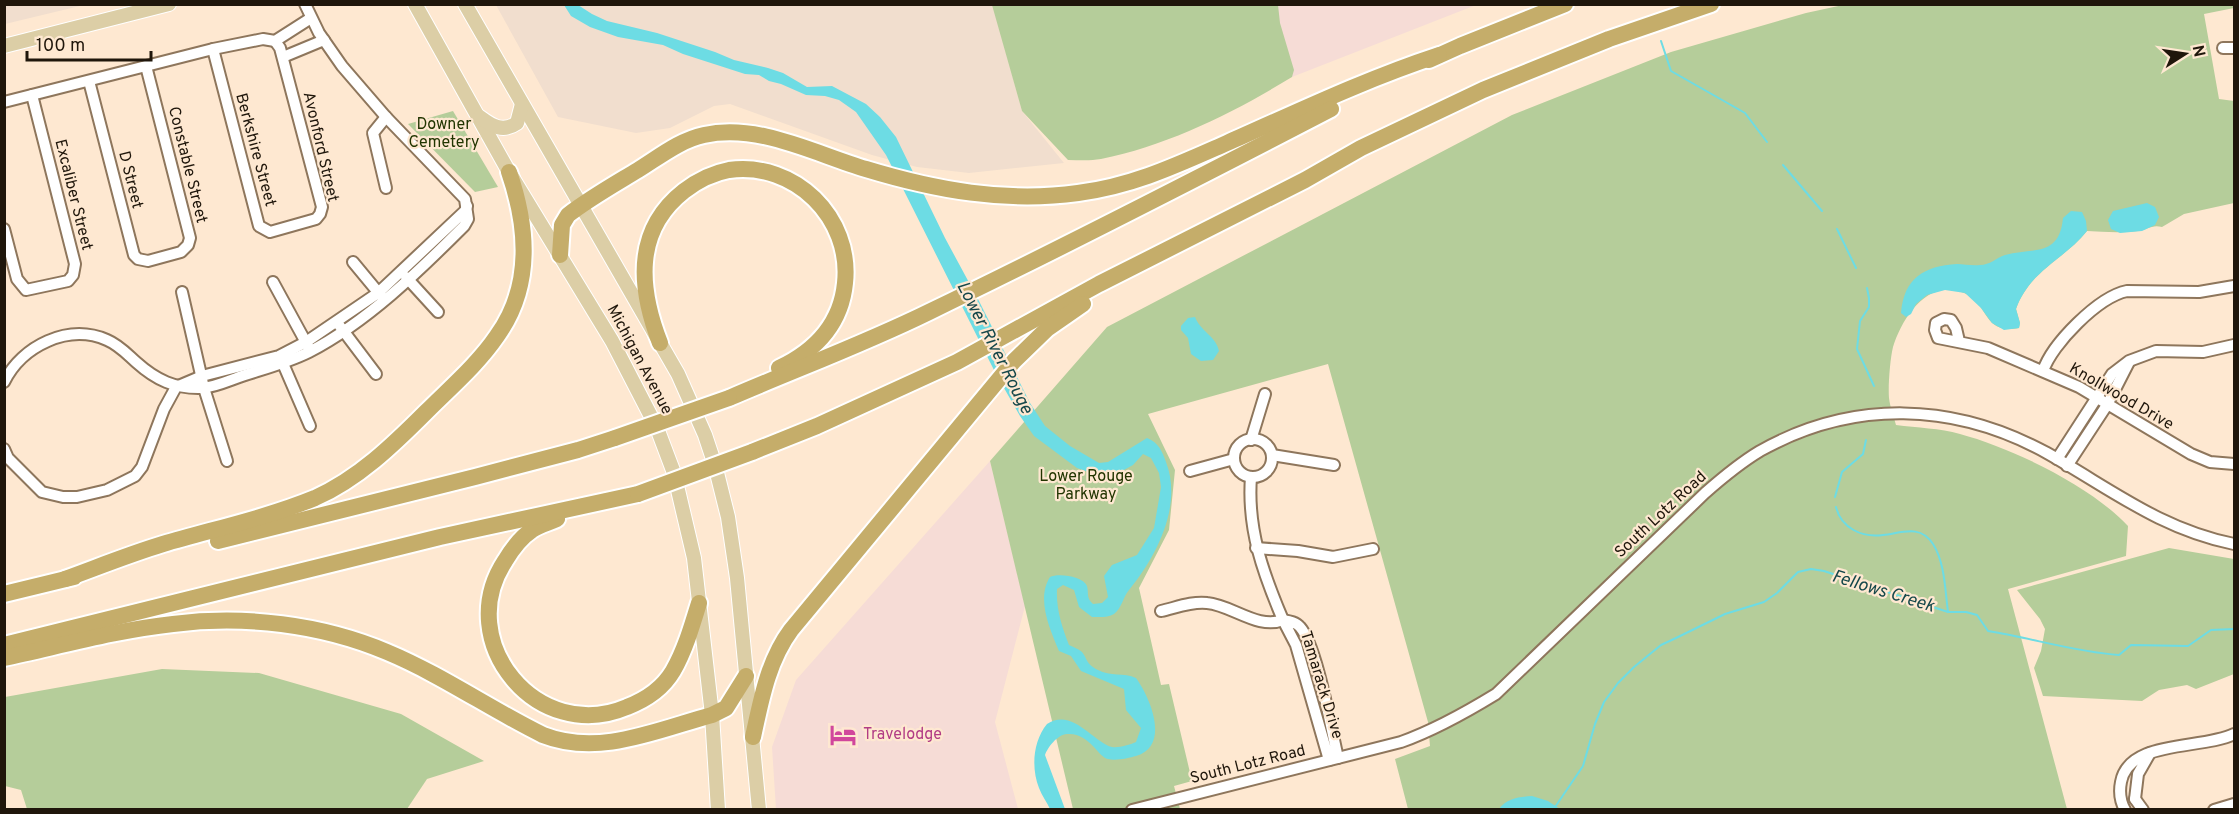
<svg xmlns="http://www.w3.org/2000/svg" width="2239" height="814" viewBox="0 0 2239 814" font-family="Overpass,sans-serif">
  <rect width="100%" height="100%" fill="#fee8d1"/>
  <g fill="#f6dcd6">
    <path d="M1274 4 1476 5 1292 77Z"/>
    <path d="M990 461 1025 606 995 722 1018 809H776L772 747 796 680Z"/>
  </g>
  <g fill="#f1dece">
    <path d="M5 4H84V5L5 24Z"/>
    <path d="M496 5H993L1022 111 1064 163 969 173 917 167 872 155 730 104 714 106 670 128 636 133 558 117Z"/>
  </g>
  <g fill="#b5cd9a">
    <path d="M992 5H1278L1280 23 1294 70 1292 77C1233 113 1169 145 1101 159 1090 161 1079 160 1068 160L1022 111Z"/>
    <path d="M1843 5H2234V8L2204 14 2219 99 2234 101V203L2184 214 2162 227C2152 224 2147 230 2138 231 2121 233 2104 232 2087 231 2064 260 2030 270 2016 309L2020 323 2019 328C1982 335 1990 304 1964 293 1928 277 1902 318 1893 347 1890 359 1888 387 1889 398 1890 407 1894 417 1896 425 1917 428 1940 428 1960 434 2012 448 2091 486 2128 526L2126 556 2008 589 2067 809H1408L1395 759 1430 746 1428 722 1328 364 1148 414 1175 470 1169 530 1139 588 1161 685 1169 684 1192 781 1174 786 1180 809H1073L990 461 1107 327 1512 115 1671 52 1806 13Z"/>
    <path d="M453 111 498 187 475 192 408 124Z"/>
    <path d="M2169 548 2234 559V674L2196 689 2187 685 2159 690 2142 701 2043 696 2034 668 2041 651 2045 629 2040 619 2017 590Z"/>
    <path d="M162 669 259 673 401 714 484 761 427 779 407 809H27L21 790 5 786V697Z"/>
  </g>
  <g fill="#6ddce4">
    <path d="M564 5H578L592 14 607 21 657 33 715 52 734 60 768 68 783 73 807 87 832 86 866 104 880 117 896 137 945 238 979 301 1030 403 1045 426 1070 446 1099 463 1108 462 1147 438C1159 443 1162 451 1166 462 1183 506 1156 557 1129 590 1123 597 1122 608 1114 614 1108 618 1099 617 1092 617L1079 607 1074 590 1063 585 1057 589C1056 609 1062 627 1069 645 1073 647 1079 649 1082 652 1088 660 1086 664 1098 670 1110 677 1124 672 1136 678 1150 697 1171 746 1136 756 1129 758 1116 761 1108 759 1098 757 1089 732 1067 734 1057 735 1048 747 1045 755L1065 809H1050C1047 802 1042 796 1039 788 1031 768 1033 741 1047 724 1072 707 1093 742 1112 747 1119 748 1129 745 1136 742L1141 728 1126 710 1124 689 1081 671 1071 656 1059 651C1050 629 1036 599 1050 577 1058 573 1083 576 1087 586 1089 594 1086 598 1093 604L1102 603 1108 597 1104 576 1112 565 1137 555 1154 528 1161 487 1159 473 1151 458 1143 454 1133 465 1111 477H1103L1077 468 1034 436 1020 416 996 374 886 155 856 112 839 100 825 96 806 95 781 84 769 81 759 75 745 74 683 54 663 45 618 37 590 27 571 16Z"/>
    <path d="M2147 203 2155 207 2159 217 2155 225 2142 231 2120 233 2111 229 2108 220 2113 211Z"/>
    <path d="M2071 211 2082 212 2086 221 2087 231C2064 260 2030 270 2016 309L2020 323 2019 328 2004 330 1992 323 1981 308 1965 293 1945 290 1927 295 1916 304 1911 314 1906 317 1901 313C1904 278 1924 266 1957 264 1964 264 1972 266 1980 265 1990 265 1996 258 2005 255 2033 247 2059 258 2063 218Z"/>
    <path d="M1195 317C1200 331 1216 336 1219 351L1213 360 1201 361 1191 354 1188 338 1181 330V326L1188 318Z"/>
    <path d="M1532 796 1548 801 1560 809H1499C1507 798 1519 797 1532 796Z"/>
  </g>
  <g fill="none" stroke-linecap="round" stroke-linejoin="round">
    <g stroke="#6ddce4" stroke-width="2">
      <path d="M1661 41 1671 71 1745 113 1767 142"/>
      <path d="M1783 165 1822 211"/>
      <path d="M1837 229 1856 268"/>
      <path d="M1867 288 1869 298V307L1860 321 1857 349 1874 386"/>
      <path d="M1835 497 1842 472 1863 454 1866 440"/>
      <path d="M1836 507C1841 528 1862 538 1883 535 1902 533 1920 524 1933 544 1945 563 1945 590 1948 612"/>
      <path d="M1553 810 1583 766 1595 724 1604 702 1618 683 1634 667 1661 645 1676 638 1725 614 1764 602 1777 593 1798 572 1811 569 1824 571 1948 612H1966L1977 615 1988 631C2032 638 2075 652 2119 655L2131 645 2188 646 2211 630 2234 629"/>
    </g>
    <g stroke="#8e765c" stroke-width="14">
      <g id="minor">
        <path d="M2223 48H2234"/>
        <path d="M213 49 259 226 270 232 316 219 320 214 322 207 280 48 275 41"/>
        <path d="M283 57 324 40"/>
        <path d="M89 81 134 255 138 259 148 261 181 252 188 245 190 238 146 66"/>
        <path d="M4 102 213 49 263 39 275 41 311 18"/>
        <path d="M386 188 373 133 386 117"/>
        <path d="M4 229 17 279 26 290 68 281 73 275 75 264 32 95"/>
        <path d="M353 262 382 297"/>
        <path d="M406 277 438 312"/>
        <path d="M273 282 309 348"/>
        <path d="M182 292 204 388 227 461"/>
        <path d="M339 325 376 374"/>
        <path d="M1959 341 1956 328 1951 320 1944 319 1936 323 1935 330 1938 338 1988 348 2079 387 2191 454 2210 462 2234 464"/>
        <path d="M281 359 310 426"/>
        <path d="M2043 371C2052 344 2098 297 2127 291L2199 292 2234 286"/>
        <path d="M4 382C22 346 68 323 107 340 119 345 127 354 136 362 156 380 175 389 202 388 216 387 232 379 245 375 267 368 289 362 309 352 367 322 419 271 464 226L468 219 465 199 386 117 342 66 319 33 305 4"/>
        <circle cx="1253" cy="458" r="19"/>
        <path d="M1251 440 1265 394"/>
        <path d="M4 449 8 458 42 492 63 497H77L107 490 135 476 142 467 164 409 176 387 202 376 279 356 306 342 378 293 465 211 467 206"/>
        <path d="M1272 455 1334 465"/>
        <path d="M2057 459 2112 374 2129 361 2156 351 2203 352 2234 345"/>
        <path d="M2067 466 2107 405 2129 362"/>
        <path d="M1190 471 1234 459"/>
        <path d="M1256 548 1298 551 1333 557 1373 549"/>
        <path d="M1161 611C1175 608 1192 601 1207 603 1232 605 1258 630 1283 620 1263 573 1247 529 1251 477"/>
        <path d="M1329 760 1296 645 1283 620C1289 621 1296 622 1300 627 1317 646 1331 729 1338 758"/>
        <path d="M2135 799 2138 774 2150 753"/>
        <path d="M2135 799 2143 810"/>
        <path d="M1132 810 1401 742C1435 730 1465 713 1496 694L1705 493C1722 478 1740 463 1760 451 1853 399 1954 402 2047 453 2111 489 2160 529 2234 544"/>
        <path d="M2125 810C2120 801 2119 792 2121 782 2129 739 2202 750 2234 734"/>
        <path d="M2214 810 2234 804"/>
      </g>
    </g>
    <g stroke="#fff" stroke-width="16">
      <g id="major">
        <path d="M415 4 509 172 612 341 657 428 674 473 694 558 712 715 718 810"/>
        <path d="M465 4 678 374 705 435 715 465 728 517 737 578 759 810"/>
        <path d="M4 46 169 4"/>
        <path d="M480 117C492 126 503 133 517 123L522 104"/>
      </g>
    </g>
    <g stroke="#fff" stroke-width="20">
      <g id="highway">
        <path d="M1429 60 1460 46 1565 4"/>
        <path d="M560 255 562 225 568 215C590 198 615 184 638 170 659 157 680 140 704 135 759 123 815 154 866 169 935 190 1006 203 1078 193 1133 186 1177 165 1227 143 1297 112 1366 79 1439 55"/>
        <path d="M660 343C639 289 633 231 684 191 697 181 713 173 729 170 795 161 852 218 845 283 841 324 815 351 779 368"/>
        <path d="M729 398C796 369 864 344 929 312 1064 247 1198 178 1331 109"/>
        <path d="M752 452 817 426 957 362 1099 284 1305 180 1361 148 1483 90 1609 39 1711 4"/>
        <path d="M557 519C548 523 539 525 532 530 520 538 512 549 505 561 452 642 538 745 627 707 645 700 663 688 673 671 685 650 692 626 699 603"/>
        <path d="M218 541 475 477 578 450 615 438"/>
        <path d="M65 579C98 567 130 554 163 544 214 529 266 518 315 498 358 479 393 445 426 412 450 388 478 364 497 336 533 286 528 227 509 172"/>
        <path d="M4 594 74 577"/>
        <path d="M4 645 440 537 638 494"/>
        <path d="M4 658C60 646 117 630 173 624 244 615 321 624 387 652 442 675 490 709 543 735 599 757 657 730 712 715L726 708 746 676"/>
        <path d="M753 737C761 700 768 661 791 630L1014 361 1047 329 1083 304"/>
      </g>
    </g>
    <use href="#minor" stroke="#fff" stroke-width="10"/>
    <use href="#major" stroke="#dccea6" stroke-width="14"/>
    <use href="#highway" stroke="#c5ad6a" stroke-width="16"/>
    <g stroke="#fff" stroke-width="20" stroke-linecap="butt">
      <g id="highway-bridge">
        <path d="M615 438 729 398"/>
        <path d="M638 494 752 452"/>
      </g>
    </g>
    <use href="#highway-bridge" stroke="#c5ad6a" stroke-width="16"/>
  </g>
  <defs>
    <g id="hotel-bare" transform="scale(2.07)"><path d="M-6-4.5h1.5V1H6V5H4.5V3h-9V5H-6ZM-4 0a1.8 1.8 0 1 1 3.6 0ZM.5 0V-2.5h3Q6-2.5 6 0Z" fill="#d1479c" stroke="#fee8d1" stroke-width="2.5" paint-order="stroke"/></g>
  </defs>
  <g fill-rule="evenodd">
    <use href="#hotel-bare" x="843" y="735"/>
  </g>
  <g text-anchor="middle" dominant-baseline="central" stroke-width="4.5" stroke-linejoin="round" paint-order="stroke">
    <g font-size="16" fill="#213500" stroke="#fee8d1">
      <text x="444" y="125">Downer<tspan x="444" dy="18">Cemetery</tspan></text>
      <text x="1086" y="477">Lower Rouge<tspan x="1086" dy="18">Parkway</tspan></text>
    </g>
    <g font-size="16" fill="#1f160b" stroke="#fee8d1">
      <text transform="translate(320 147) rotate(77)">Avonford Street</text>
      <text transform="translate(255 150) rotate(75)">Berkshire Street</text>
      <text transform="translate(187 165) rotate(76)">Constable Street</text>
      <text transform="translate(130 180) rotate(76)">D Street</text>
      <text transform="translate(73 195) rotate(76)">Excaliber Street</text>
      <text transform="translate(639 360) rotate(62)">Michigan Avenue</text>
      <text transform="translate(2121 397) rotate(30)">Knollwood Drive</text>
      <text transform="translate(1661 515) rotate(-43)">South Lotz Road</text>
      <text transform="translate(1321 685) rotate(73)">Tamarack Drive</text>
      <text transform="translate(1248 765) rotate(-14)">South Lotz Road</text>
    </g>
    <g font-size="16" fill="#b23c85" stroke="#fee8d1" text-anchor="start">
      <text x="863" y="735">Travelodge</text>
    </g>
    <g font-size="18" font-style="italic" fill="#15474a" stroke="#fee8d1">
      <text transform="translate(994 348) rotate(63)">Lower River Rouge</text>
      <text transform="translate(1883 592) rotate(17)">Fellows Creek</text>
    </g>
  </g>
  <rect width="2239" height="814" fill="none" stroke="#1f160b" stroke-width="12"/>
  <g transform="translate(2185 54) rotate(78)" stroke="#fee8d1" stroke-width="4.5" paint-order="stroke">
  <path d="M0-4.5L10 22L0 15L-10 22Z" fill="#1f160b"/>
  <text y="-9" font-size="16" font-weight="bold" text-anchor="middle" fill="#1f160b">N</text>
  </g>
  <path d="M27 51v9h124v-9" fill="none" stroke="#1f160b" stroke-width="3"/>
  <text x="36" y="51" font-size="18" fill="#1f160b" stroke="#fee8d1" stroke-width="4.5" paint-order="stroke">100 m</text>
</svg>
